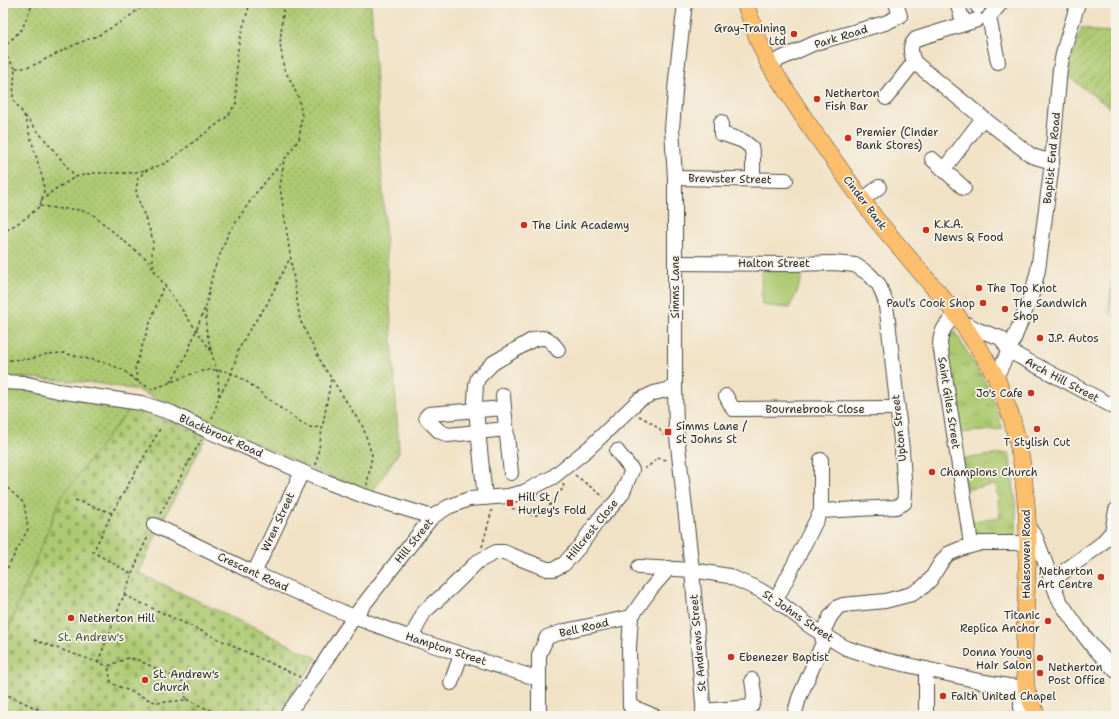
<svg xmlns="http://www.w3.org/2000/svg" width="1119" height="719" viewBox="0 0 1119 719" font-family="'Shantell Sans',sans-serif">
  <defs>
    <pattern id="grass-tufts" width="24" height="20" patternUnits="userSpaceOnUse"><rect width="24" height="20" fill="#adca72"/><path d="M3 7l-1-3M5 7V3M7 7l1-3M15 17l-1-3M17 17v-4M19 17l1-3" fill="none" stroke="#8da45e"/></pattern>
    <pattern id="cemetery-stones" width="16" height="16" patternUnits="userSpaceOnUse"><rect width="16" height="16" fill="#adca72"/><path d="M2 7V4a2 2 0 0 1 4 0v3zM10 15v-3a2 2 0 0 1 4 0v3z" fill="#8da45e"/></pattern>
    <pattern id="park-dots" width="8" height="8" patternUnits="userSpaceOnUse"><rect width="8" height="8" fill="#adca72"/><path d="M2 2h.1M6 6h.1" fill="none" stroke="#8da45e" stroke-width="1.8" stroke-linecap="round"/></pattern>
    <pattern id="garden-furrows" width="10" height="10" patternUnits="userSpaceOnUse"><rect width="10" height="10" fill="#adca72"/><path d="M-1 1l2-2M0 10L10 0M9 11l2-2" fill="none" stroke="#8da45e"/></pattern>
  </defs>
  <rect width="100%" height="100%" fill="#f7f3e8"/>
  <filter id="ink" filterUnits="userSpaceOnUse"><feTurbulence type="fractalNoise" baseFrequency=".025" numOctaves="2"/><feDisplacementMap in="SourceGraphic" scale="8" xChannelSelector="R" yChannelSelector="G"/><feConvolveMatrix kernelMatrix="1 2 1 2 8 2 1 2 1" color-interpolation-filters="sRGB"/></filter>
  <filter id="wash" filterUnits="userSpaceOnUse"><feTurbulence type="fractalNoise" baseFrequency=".012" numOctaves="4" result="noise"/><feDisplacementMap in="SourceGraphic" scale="16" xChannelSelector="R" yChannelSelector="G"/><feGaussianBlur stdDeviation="0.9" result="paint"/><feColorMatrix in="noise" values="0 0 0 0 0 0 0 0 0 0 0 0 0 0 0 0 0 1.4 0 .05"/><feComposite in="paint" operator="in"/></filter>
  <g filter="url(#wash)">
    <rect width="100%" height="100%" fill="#f1e2c6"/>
    <g fill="url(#grass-tufts)" stroke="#6c7a4e">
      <path d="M953 329 990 390 1003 429 959 433 945 339 947 332Z"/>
      <path d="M1009 453 1016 504V537L978 539 975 535 972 521 1000 517 996 485 966 489 961 459Z"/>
    </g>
    <path fill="url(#cemetery-stones)" stroke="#6c7a4e" d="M131 407 207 435 162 522 139 573 317 658 277 716H3V642L61 497Z"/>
    <path fill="url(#park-dots)" stroke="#6c7a4e" d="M3 3H371L399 452 372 493 326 475 138 390 95 383 18 377 131 407 61 497 3 642Z"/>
    <g fill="url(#garden-furrows)" stroke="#6c7a4e">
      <path d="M1082 27 1094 31 1116 32V112L1066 75Z"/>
      <path d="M1116 257V317L1108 313Z"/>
    </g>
    <path fill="#adca72" stroke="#6c7a4e" d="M761 270H804L797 292 789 308 762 305Z"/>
  </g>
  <g filter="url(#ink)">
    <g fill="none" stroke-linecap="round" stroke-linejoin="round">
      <g stroke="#494642" stroke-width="16">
        <g id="minor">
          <path d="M685 3 676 79 672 129 675 178V388L676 428 692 570 704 716"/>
          <path d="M957 3 962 18"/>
          <path d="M977 3 978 7"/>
          <path d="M977 20 916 39C908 47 911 52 914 62L983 118 1032 156 1052 162"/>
          <path d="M998 62 989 17 1000 4"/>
          <path d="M769 64 815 43 885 23 900 16 896 3"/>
          <path d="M886 98 914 62"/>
          <path d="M721 122V134L726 135 743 141 751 147 753 155V179"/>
          <path d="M932 159 964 188"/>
          <path d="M944 169 983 118"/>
          <path d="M675 178 786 180"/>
          <path d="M862 200 879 187"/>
          <path d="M675 263 787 264 834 263 855 265 869 274 879 285 885 300 888 320 902 450 905 493 904 503 896 507 821 511"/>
          <path d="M956 314C946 325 941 329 940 344L969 530 971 545"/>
          <path d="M961 321 978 330 1001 338 1009 351"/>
          <path d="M1009 351 1116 408"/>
          <path d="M996 377 1009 351 1032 294 1038 270 1051 171 1060 69 1064 49 1078 3"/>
          <path d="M3 382 23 383 58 391 141 403 172 413 206 430 314 477 364 496 432 517"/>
          <path d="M503 395 504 408"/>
          <path d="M726 396 733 409 898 408"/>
          <path d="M506 429 448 435 439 431 428 420 426 417 429 414 504 408 511 473"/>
          <path d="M485 498 475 401 476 385 478 378 493 363 532 340C546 335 550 339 558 350"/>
          <path d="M154 525 254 573 354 617 411 638 539 679"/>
          <path d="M1029 528 1036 538 1059 600 1079 629 1093 647 1116 671"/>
          <path d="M639 567 692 570 729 576 760 590 776 600 811 627 846 648 881 659 979 681 1008 686 1017 687 1026 686"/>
          <path d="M254 573 302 472"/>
          <path d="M1051 581 1100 545 1112 532 1116 510"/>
          <path d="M776 600 821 511V460"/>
          <path d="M411 638 424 612 453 586 477 562 496 552H504L511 555 547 569H554L564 564 580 546 599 519 614 504 622 494 632 470 617 451"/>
          <path d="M926 669V716"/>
          <path d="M451 683 461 655"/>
          <path d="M703 711 750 707C757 701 753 688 752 680"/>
          <path d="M286 716 311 682 354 617 432 517 448 507 469 499 508 496 524 492 553 477 589 448 639 400 654 393 675 388"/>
          <path d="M539 716V655L547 637 565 631 631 617"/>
          <path d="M654 716 630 706 629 647 631 617 650 590 669 568"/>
          <path d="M794 716 799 698 823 643 822 634 830 617 838 607 843 605 885 601 912 594 923 587 931 579 940 564 948 554 960 549 981 543H1028"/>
          <path d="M1021 716V700L1027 692"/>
        </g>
      </g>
      <g stroke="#494642" stroke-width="18">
        <path id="major" d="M745 3 759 42 769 64 808 124 875 218 956 314 982 353 996 377 1002 393 1012 419 1018 444 1022 464 1027 512 1028 543 1024 654 1026 686 1027 692 1037 716"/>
      </g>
      <g stroke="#494642" stroke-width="1.5" stroke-dasharray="3 3" stroke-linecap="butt">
        <path d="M284 3 280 43 284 69 292 83 299 99 302 116 299 139 284 160 280 187 300 320 322 364 363 427 372 455 367 485"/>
        <path d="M3 48 22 29 33 3"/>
        <path d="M3 52 15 68"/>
        <path d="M25 116 75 176"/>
        <path d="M41 201 54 190 75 177 93 173H131L147 170"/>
        <path d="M40 206 61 209H75L91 213 136 251 148 260 153 268"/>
        <path d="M3 241 7 230 26 218 40 206 44 191 43 180 24 115 13 99 15 68H26L36 64 74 45 99 35 126 19 143 6 145 3"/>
        <path d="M211 351 154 270 152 255 153 240 148 225 141 207 136 192 138 178 147 170 166 163 228 116 236 103 237 55 240 38 250 3"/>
        <path d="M3 359 10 360 31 359 47 354 63 353 106 363 123 370 138 382 152 389C170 384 192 371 210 370 235 369 250 384 267 398 275 404 283 410 292 416 297 420 304 425 310 427 314 428 319 427 323 427"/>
        <path d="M138 382 135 368 147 331 164 285"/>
        <path d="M170 382C187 360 194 334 205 308"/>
        <path d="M219 396 218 374 211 351 206 328V306L213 272 228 234 255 194 283 161"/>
        <path d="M639 416C649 421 659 427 665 437"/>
        <path d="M212 419 219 397 231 374 239 349 248 332 267 304 290 258"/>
        <path d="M316 465 331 378"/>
        <path d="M644 468H646L655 461 656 458 667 460"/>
        <path d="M575 475 604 497"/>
        <path d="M3 484 24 503 28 529 3 576"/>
        <path d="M75 500 112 513"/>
        <path d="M512 508C520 511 532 518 540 514 547 511 559 493 564 487L563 484"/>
        <path d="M160 514 201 440"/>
        <path d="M482 547 492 510"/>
        <path d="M132 574 143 547 149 535"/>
        <path d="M124 595 300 677"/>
        <path d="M34 640 108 666"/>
        <path d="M98 662 132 574 93 552 112 513 160 429"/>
        <path d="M3 693 53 716"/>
        <path d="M186 699 184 682 138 660 128 658 108 666 111 683 157 703 185 700 186 699 222 716"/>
      </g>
      <use href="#minor" stroke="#fff" stroke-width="14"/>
      <use href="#major" stroke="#fabe6d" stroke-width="17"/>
    </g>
  </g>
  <g fill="#c8321e" stroke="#f7f3e8" stroke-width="1.5">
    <circle cx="794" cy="34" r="4"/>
    <circle cx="817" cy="99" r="4"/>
    <circle cx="848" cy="138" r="4"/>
    <circle cx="524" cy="225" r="4"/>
    <circle cx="926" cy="230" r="4"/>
    <circle cx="979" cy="288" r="4"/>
    <circle cx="983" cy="303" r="4"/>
    <circle cx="1005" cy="309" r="4"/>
    <circle cx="1040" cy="338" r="4"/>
    <circle cx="1031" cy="393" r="4"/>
    <circle cx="1037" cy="429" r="4"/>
    <rect x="664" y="428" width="8" height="8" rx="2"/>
    <circle cx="932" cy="472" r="4"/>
    <rect x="506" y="499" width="8" height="8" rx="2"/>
    <circle cx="1101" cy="577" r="4"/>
    <circle cx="71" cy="618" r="4"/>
    <circle cx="1048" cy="621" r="4"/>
    <circle cx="731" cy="657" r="4"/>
    <circle cx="1040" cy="658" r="4"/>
    <circle cx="1040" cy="673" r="4"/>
    <circle cx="145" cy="680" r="4"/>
    <circle cx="943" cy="696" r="4"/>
  </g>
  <g text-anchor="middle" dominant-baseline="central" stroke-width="3.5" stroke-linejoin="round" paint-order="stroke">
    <g font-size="11" fill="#2b2b2b" stroke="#f7f3e8" text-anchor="start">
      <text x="786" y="28" text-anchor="end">Gray-Training<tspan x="786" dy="13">Ltd</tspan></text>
      <text x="825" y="93">Netherton<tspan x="825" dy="13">Fish Bar</tspan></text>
      <text x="856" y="132">Premier (Cinder<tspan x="856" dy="13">Bank Stores)</tspan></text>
      <text x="934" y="224">K.K.A.<tspan x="934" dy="13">News &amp; Food</tspan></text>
      <text x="532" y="225">The Link Academy</text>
      <text x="987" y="288">The Top Knot</text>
      <text x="975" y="303" text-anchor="end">Paul's Cook Shop</text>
      <text x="1013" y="303">The Sandwich<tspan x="1013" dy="13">Shop</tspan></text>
      <text x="1048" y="338">J.P. Autos</text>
      <text x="1023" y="393" text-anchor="end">Jo's Cafe</text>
      <text x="676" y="426">Simms Lane /<tspan x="676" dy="13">St Johns St</tspan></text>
      <text x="1037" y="442" text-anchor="middle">T Stylish Cut</text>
      <text x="940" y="472">Champions Church</text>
      <text x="518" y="497">Hill St /<tspan x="518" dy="13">Hurley's Fold</tspan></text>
      <text x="1093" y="571" text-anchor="end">Netherton<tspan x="1093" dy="13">Art Centre</tspan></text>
      <text x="1040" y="615" text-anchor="end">Titanic<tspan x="1040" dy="13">Replica Anchor</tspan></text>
      <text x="79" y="618">Netherton Hill</text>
      <text x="1032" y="652" text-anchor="end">Donna Young<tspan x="1032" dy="13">Hair Salon</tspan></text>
      <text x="739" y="657">Ebenezer Baptist</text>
      <text x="1048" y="667">Netherton<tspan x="1048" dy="13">Post Office</tspan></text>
      <text x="153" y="674">St. Andrew's<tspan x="153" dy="13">Church</tspan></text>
      <text x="951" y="696">Faith United Chapel</text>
    </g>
    <g font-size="11" fill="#2b2b2b" stroke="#f7f3e8">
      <text transform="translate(841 37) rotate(-17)">Park Road</text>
      <text transform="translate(1052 158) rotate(-84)">Baptist End Road</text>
      <text transform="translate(730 179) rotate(1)">Brewster Street</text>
      <text transform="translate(865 203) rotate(53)">Cinder Bank</text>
      <text x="774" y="263">Halton Street</text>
      <text transform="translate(675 287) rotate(-90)">Simms Lane</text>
      <text transform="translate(1062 380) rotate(28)">Arch Hill Street</text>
      <text transform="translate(949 403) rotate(81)">Saint Giles Street</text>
      <text x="815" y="409">Bournebrook Close</text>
      <text transform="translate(899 428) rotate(-96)">Upton Street</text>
      <text transform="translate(221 436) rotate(24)">Blackbrook Road</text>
      <text transform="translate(278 522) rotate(-65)">Wren Street</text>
      <text transform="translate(592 530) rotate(-51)">Hillcrest Close</text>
      <text transform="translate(414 541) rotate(-51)">Hill Street</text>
      <text transform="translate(1026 554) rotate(-90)">Halesowen Road</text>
      <text transform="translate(253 572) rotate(25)">Crescent Road</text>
      <text transform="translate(798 616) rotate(34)">St Johns Street</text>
      <text transform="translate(584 628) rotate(-13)">Bell Road</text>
      <text transform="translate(698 643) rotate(-95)">St Andrews Street</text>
      <text transform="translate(446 649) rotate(18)">Hampton Street</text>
    </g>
    <g font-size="11" fill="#4c533d" stroke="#f7f3e8">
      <text x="91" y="637">St. Andrew's</text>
    </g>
  </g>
  <rect width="1119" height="719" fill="none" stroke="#f7f3e8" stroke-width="16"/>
</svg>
